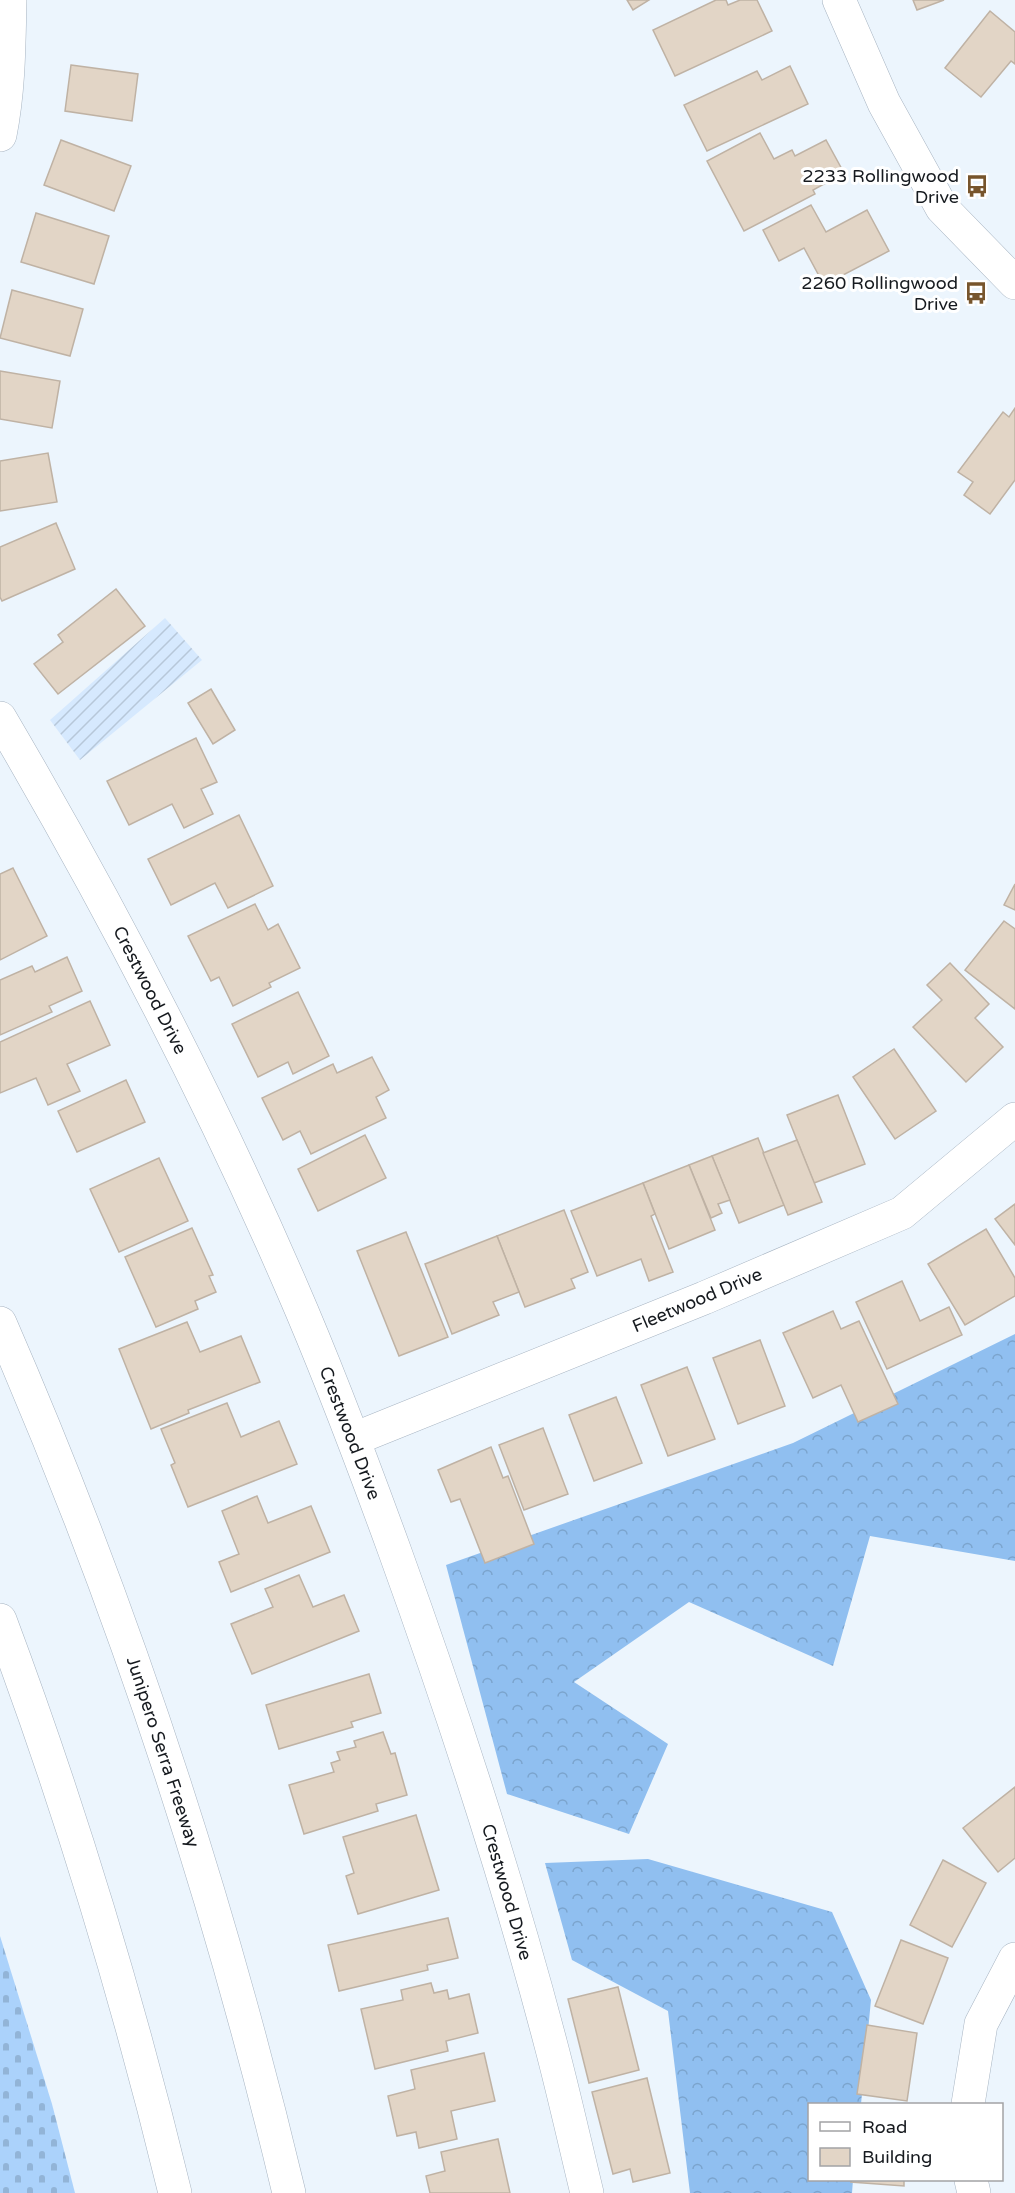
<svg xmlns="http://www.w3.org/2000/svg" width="1015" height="2193" viewBox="0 0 1015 2193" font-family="'Varela Round',sans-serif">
  <defs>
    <pattern id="industrial-furrows" width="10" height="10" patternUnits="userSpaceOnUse" patternTransform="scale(1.5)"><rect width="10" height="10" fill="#d6e9fe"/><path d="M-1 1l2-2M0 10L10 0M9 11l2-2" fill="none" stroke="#b7c7d9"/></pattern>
    <pattern id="forest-crowns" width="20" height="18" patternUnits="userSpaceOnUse" patternTransform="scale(1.5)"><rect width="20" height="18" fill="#90bff0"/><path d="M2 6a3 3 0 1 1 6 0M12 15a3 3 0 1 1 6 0" fill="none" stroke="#7ba4cd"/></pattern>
    <pattern id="cemetery-stones" width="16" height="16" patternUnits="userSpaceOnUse" patternTransform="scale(1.5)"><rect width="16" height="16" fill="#abd2fb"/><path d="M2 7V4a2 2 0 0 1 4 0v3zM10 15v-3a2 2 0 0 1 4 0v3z" fill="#92b4d7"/></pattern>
  </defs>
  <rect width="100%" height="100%" fill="#ecf5fd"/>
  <path fill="url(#industrial-furrows)" d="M165 618 202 660 80 760 50 720Z"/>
  <g fill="url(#forest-crowns)">
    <path d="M1015 1334V1561L870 1536 833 1666 689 1602 574 1682 668 1744 629 1834 507 1794 446 1565 793 1443Z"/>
    <path d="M648 1859 832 1912 871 2000 861 2104H810V2180H853L852 2193H690L668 2011 572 1960 545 1863Z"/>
  </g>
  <path fill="url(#cemetery-stones)" d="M0 1936 52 2104 75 2193H0Z"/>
  <g fill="#e2d5c6" stroke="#bfb2a4" stroke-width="1.5">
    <path d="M627 0H649L633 10Z"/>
    <path d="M716 0H726L728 5 740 0H757L772 31 675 76 653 30Z"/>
    <path d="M913 0H944L917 10Z"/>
    <path d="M990 11 1015 32V64L1011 61 981 97 945 68Z"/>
    <path d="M71 65 138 74 132 121 65 111Z"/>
    <path d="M790 66 808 104 707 151 684 105 757 71 762 80Z"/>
    <path d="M760 133 774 159 792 150 795 156 826 140 844 173 813 190 815 194 744 231 707 161Z"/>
    <path d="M61 140 131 166 114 211 44 185Z"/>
    <path d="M811 205 826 232 867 210 889 251 824 285 804 248 779 261 763 230Z"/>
    <path d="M36 213 109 236 94 284 21 262Z"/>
    <path d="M12 290 83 309 70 356 0 338Z"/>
    <path d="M0 371 60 381 52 428 0 419Z"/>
    <path d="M1015 408V480L990 514 964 495 973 482 958 472 1003 412 1009 417Z"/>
    <path d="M48 453 57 502 0 511V461Z"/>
    <path d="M56 523 75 569 2 601 0 597V547Z"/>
    <path d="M116 589 145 626 58 694 34 664 63 642 58 635Z"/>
    <path d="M211 689 235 730 213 744 188 703Z"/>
    <path d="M196 738 217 782 201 789 213 814 184 828 172 804 129 825 107 781Z"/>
    <path d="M239 815 273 886 228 908 215 883 171 905 148 859Z"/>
    <path d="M13 868 47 936 0 960V874Z"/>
    <path d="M1015 884V910L1004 905Z"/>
    <path d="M255 904 268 930 278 924 300 968 269 983 271 987 233 1006 219 977 211 981 188 936Z"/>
    <path d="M1004 921 1015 929V1009L965 970Z"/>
    <path d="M67 957 82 991 49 1006 52 1012 0 1035V980L32 966 35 972Z"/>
    <path d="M950 963 989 1004 975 1018 1003 1047 966 1082 913 1027 942 1000 927 985Z"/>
    <path d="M298 992 329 1056 293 1074 288 1062 258 1077 232 1024Z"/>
    <path d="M90 1001 110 1045 67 1064 80 1091 48 1105 36 1078 0 1093V1042Z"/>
    <path d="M894 1049 936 1111 895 1139 853 1077Z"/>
    <path d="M372 1057 389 1090 376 1097 386 1118 311 1154 300 1131 283 1140 262 1098 333 1064 337 1073Z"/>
    <path d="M126 1080 145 1122 77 1152 58 1111Z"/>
    <path d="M838 1095 865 1164 814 1183 787 1115Z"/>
    <path d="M365 1135 386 1178 318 1211 298 1169Z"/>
    <path d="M758 1138 784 1205 739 1223 712 1156Z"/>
    <path d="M797 1140 822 1202 788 1215 763 1153Z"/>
    <path d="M712 1156 730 1200 718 1204 722 1213 711 1218 689 1165Z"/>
    <path d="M159 1158 188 1221 119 1252 90 1189Z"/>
    <path d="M689 1165 715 1230 669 1249 643 1183Z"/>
    <path d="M643 1183 655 1214 651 1216 673 1272 649 1281 641 1259 597 1276 571 1211Z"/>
    <path d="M1015 1204V1245L995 1219Z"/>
    <path d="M564 1210 588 1272 571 1279 575 1288 525 1307 497 1236Z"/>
    <path d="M192 1228 213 1275 209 1276 216 1292 195 1301 198 1309 156 1327 125 1257Z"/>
    <path d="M986 1229 1015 1278V1296L965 1325 928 1264Z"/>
    <path d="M406 1232 448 1337 399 1356 357 1251Z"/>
    <path d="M497 1236 519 1292 493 1302 499 1315 452 1334 425 1264Z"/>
    <path d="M902 1281 920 1321 949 1307 962 1335 887 1369 856 1302Z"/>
    <path d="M833 1311 841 1329 859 1321 898 1404 858 1422 841 1385 813 1398 783 1333Z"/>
    <path d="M187 1322 200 1352 241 1336 260 1382 188 1410 189 1413 151 1429 119 1349Z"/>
    <path d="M760 1340 785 1406 738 1424 713 1358Z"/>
    <path d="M687 1367 715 1439 668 1456 641 1385Z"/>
    <path d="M616 1397 642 1463 594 1481 569 1415Z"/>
    <path d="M227 1403 241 1437 279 1421 297 1464 188 1507 171 1465 175 1463 161 1429Z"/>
    <path d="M543 1428 568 1494 524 1510 499 1445Z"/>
    <path d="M491 1447 503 1478 508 1476 534 1544 485 1563 460 1499 451 1502 438 1470Z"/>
    <path d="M257 1496 268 1523 311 1506 330 1552 231 1592 219 1562 239 1554 222 1511Z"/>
    <path d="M299 1575 313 1607 344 1595 359 1631 252 1674 231 1624 273 1607 265 1589Z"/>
    <path d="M369 1674 381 1713 351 1722 353 1727 279 1749 266 1705Z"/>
    <path d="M383 1732 391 1754 395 1753 407 1795 376 1804 378 1811 304 1834 289 1785 334 1772 331 1763 340 1760 337 1752 356 1747 354 1741Z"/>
    <path d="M1015 1787V1858L998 1872 963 1828Z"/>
    <path d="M416 1815 439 1890 358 1914 346 1876 354 1873 343 1837Z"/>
    <path d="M943 1860 986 1883 952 1947 910 1925Z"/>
    <path d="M448 1918 458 1958 427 1965 428 1970 339 1991 328 1945Z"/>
    <path d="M901 1940 948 1958 923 2024 875 2006Z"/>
    <path d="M431 1983 434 1993 447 1990 449 1999 469 1994 478 2033 446 2041 448 2051 375 2069 361 2009 403 2000 401 1990Z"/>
    <path d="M618 1987 639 2070 589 2083 568 1999Z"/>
    <path d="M867 2025 917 2033 907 2101 857 2094Z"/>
    <path d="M484 2053 495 2101 451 2111 457 2139 419 2148 416 2132 397 2136 388 2096 415 2089 411 2070Z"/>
    <path d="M647 2078 670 2173 633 2182 630 2169 613 2174 592 2092Z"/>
    <path d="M498 2139 510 2193H430L426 2176 445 2171 441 2152Z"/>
    <path d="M852 2180H904V2186L851 2182Z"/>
  </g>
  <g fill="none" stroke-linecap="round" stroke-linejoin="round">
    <g stroke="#a7b4c2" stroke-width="34">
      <g id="minor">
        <path d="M839 0 884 103 942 208 1015 283"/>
        <path d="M0 135C9 90 9 45 10 0"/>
        <path d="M0 718C108 902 207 1091 292 1288 329 1373 362 1461 394 1549 453 1712 507 1877 551 2045 564 2094 575 2144 587 2193"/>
        <path d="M354 1439 704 1298 902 1213 1015 1119"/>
        <path d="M968 2104 981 2024 1015 1959"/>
        <path d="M971 2180 974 2193"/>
      </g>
    </g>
    <g stroke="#a7b4c2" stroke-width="34">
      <g id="highway">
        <path d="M0 1323C122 1603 218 1895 289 2193"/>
        <path d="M0 1620C70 1807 128 1999 175 2193"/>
      </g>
    </g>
    <use href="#minor" stroke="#fff" stroke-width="33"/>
    <use href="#highway" stroke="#fff" stroke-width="33"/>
  </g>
  <defs>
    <g id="bus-bare" transform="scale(1.8)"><path d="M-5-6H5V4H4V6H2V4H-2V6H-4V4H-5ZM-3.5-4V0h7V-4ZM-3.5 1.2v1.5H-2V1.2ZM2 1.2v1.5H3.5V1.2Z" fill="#77552d" stroke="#fff" stroke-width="2.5" paint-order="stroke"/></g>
  </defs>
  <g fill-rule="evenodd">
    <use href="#bus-bare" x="977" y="186"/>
    <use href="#bus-bare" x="976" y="293"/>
  </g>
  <g text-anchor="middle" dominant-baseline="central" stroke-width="6" stroke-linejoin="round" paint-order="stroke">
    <g font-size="18" fill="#161a1f" stroke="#fff" text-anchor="end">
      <text x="959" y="176">2233 Rollingwood<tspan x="959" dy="21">Drive</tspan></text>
      <text x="958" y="283">2260 Rollingwood<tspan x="958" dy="21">Drive</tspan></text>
    </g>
    <g font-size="18" fill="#161a1f" stroke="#fff">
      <text transform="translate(150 990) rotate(63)">Crestwood Drive</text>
      <text transform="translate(697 1300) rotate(-23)">Fleetwood Drive</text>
      <text transform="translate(350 1433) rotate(69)">Crestwood Drive</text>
      <text transform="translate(163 1752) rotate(72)">Junipero Serra Freeway</text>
      <text transform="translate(507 1892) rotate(74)">Crestwood Drive</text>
    </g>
  </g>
  <rect x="808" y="2103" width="195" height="78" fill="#ffffff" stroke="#a2a3a5" stroke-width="1.5"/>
  <rect x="820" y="2122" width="30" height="9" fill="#ffffff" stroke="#a2a3a5" stroke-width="1.5"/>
  <text x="862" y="2133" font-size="18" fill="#161a1f">Road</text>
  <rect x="820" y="2148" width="30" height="18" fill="#e2d5c6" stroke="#a2a3a5" stroke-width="1.5"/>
  <text x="862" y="2163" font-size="18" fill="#161a1f">Building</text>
</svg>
